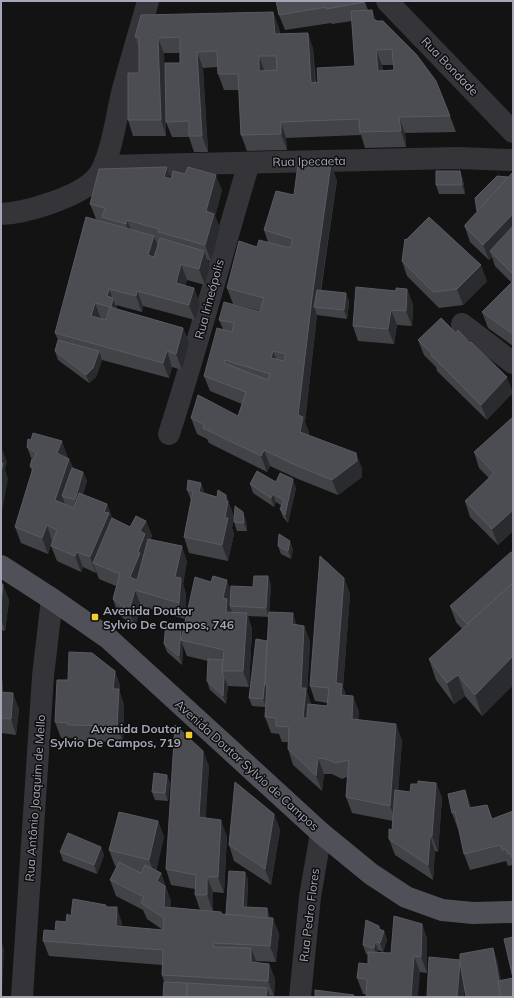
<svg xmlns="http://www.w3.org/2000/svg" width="514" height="998" viewBox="0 0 514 998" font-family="Mulish,sans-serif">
  <rect width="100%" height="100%" fill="#131314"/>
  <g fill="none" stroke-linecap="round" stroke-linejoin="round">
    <g stroke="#343439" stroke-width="22">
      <path d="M387 1 513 132"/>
      <path d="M104 166 458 158 513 160"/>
      <path d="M1 214C26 213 79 197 96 178 111 163 117 111 123 89 131 59 140 30 148 1"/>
      <path d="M462 324 513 363"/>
      <path d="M169 434C198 344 222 253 249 163"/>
      <path d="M22 997 43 676 52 599"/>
      <path d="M300 997 310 897 321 833"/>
    </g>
    <path stroke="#505058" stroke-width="22" d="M1 566 52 599 108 638 321 833 371 874 406 897 442 910 473 913 513 912"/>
  </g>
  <g fill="#414347" fill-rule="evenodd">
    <path d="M276 1 365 2 368 10H372L376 21 450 116 456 132 405 133 406 147 365 148 361 135 286 138 287 150 247 151 241 135 239 90H224L218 74V67L203 68 208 152H194L189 137H172L166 122 180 63V53H164L166 136H133L128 120 139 73V48L135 37 273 12 279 28 280 34 313 48 316 83 318 82 355 66 352 21 332 24 331 23 285 30 279 15ZM382 65H394V70L383 71Z"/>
    <path d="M167 167 171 179 222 190 215 216 220 229 211 261 207 260 210 267 205 285 187 280 185 286 194 288 200 304 195 320 143 306 142 312 116 305 117 309 183 328 189 343 182 370 172 367 169 378 102 360 96 377 89 383 58 360 55 351 58 340 55 333 104 222 96 219 90 204Z"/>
    <path d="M460 171 463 180 465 194H439L436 185Z"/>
    <path d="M513 172V346L488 328 482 312 512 283 495 266 492 257 489 260 470 242 465 227Z"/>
    <path d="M337 180 321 291 346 293 349 302 347 319 317 315 305 422 309 433 308 435 362 468V477L338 495 298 479 270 466 267 472 209 443 207 439 197 434 191 418 238 416 242 404 210 391 204 376 223 329 219 320 260 312V311L233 304 227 288 257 247 268 242 264 230 294 195Z"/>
    <path d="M402 261 487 281 463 305 439 308 407 276Z"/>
    <path d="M407 289 413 305 412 326 397 325 394 344 358 341 353 326 396 291Z"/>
    <path d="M456 333 470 343 487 420 437 371 436 367 424 355 418 340Z"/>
    <path d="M513 417V531L498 545 470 517 465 501 489 478 479 468 474 452Z"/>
    <path d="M27 447 68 457V458L69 459 73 468 83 472 87 481 83 494 107 504 112 518 130 527 146 521 152 536 150 540 187 561 183 584 186 594 185 619 141 606 135 627 118 614 113 599 116 586 99 579 96 571V573L83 567 81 572 57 561 51 546 52 541 48 554 21 543 15 527 32 471 30 466 32 460Z"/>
    <path d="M276 482 296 488 288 523 283 517 280 509 282 506 276 502 274 507 253 493 250 484Z"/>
    <path d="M187 490 205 493 217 497 226 495 234 517 232 528 234 534 228 561 189 553 184 537 191 500Z"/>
    <path d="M246 520 247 531H237L234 522Z"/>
    <path d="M278 546 293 549 291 559 281 554Z"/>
    <path d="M513 553V685L482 716 465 696 454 704 436 680 429 659 462 629 456 622 450 606Z"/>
    <path d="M268 576 271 585 269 612 297 625 304 626 310 642 307 692 311 704 327 706 328 703 315 701 310 686 344 578 350 594 343 687 346 695 353 696 359 712 358 720 402 740 398 791 410 792 418 784 436 783 442 798 438 852 435 851 433 880 395 855 389 839 392 830 393 821 352 813 346 797 347 777 342 779 332 774H324L322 791 293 765 288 749V742H282L279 734 271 733 265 717 266 707 252 706 249 698 267 641 269 617 248 616 252 629 249 687 228 686 226 704 210 690 207 681 208 661 187 656 183 646 182 665 167 652 164 644 183 633 231 591 253 587Z"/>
    <path d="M1 584 9 600 5 631 1 630Z"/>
    <path d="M115 671 120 686V693L124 705 123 742 73 741V738H61L55 722 68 680Z"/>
    <path d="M1 677 3 683V692L19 709 16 735 1 733Z"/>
    <path d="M209 766 205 818 227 836 224 893 213 892V911L221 912 222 914H226L245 872 248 880 247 907 267 908 270 918H273L279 934 276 962 256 961 257 963 269 964 275 979 274 996 164 982 162 975V965L49 956 43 941 66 922 71 916 106 907 122 923V926L163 930 147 919 143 910 116 896 110 880 117 866H115L109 850 158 821 164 837 156 871 161 873 171 902 170 907 200 910 195 895V889L171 885 166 869Z"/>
    <path d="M167 775 170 783 168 801 155 800 152 792Z"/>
    <path d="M465 790 471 808 487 805 492 819 513 811V868L512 865 508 866 506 861 470 870 464 854 459 828 458 829 452 813Z"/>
    <path d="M274 814 280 830 271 885 234 861 229 845Z"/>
    <path d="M101 847 104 855 97 874 63 861 60 852Z"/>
    <path d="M422 924 427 939V973L420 972 366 994H363L357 978 368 964V954H366L363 945 381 930 384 931 387 940 383 952 378 950V952L391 953Z"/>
  </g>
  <g fill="#2a2b2e">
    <path d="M372 10 377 25 373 19Z"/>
    <path d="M273 12 279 28 281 50 275 34Z"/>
    <path d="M308 33 313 48 316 99 311 83Z"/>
    <path d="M158 38 164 53 166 136 161 120Z"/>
    <path d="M376 50 382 65 384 87 378 71Z"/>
    <path d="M197 52 203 68 208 152 202 136Z"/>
    <path d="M259 56 265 72 259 71Z"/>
    <path d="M399 117 405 133 406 147 401 131Z"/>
    <path d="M281 122 286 138 287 150 281 134Z"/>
    <path d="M331 164 337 180 318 307H314L317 315 305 422 309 433 305 447 300 432 298 415 312 298Z"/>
    <path d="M167 167 172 183 164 177Z"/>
    <path d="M460 171 463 180 465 194 462 185Z"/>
    <path d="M216 175 222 190 215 216 220 229 211 261 205 245 206 211Z"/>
    <path d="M513 214V236L490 251 492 257 489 260 483 245Z"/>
    <path d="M127 220 133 236 132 240 126 224Z"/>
    <path d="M154 236 160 252 154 271 148 255Z"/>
    <path d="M204 251 210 267 205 285 199 269Z"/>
    <path d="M181 264 187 280 181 299 176 283Z"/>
    <path d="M481 265 487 281 463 305 457 289Z"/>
    <path d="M194 288 200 304 195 320 189 305Z"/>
    <path d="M109 289 119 314 116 323 107 296Z"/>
    <path d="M407 289 413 305 412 326 406 311Z"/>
    <path d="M137 291 143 306 142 312 136 296Z"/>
    <path d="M346 293 349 302 347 319 344 310Z"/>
    <path d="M95 303 101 319 91 316Z"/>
    <path d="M391 310 397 325 394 344 388 329Z"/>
    <path d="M183 328 189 343 182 370 176 354Z"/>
    <path d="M99 351 102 360 96 377 89 383 86 375Z"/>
    <path d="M167 351 172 367 169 378 163 363Z"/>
    <path d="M273 351 279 366 271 358Z"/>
    <path d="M507 377 513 393 487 420 481 405Z"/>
    <path d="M62 441 68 457 63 469 57 453Z"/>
    <path d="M1 446 7 462 5 469 8 479 1 517Z"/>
    <path d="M264 450 270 466 267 472 261 456Z"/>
    <path d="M356 453 362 468V477L338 495 332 480Z"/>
    <path d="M69 459 75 475 62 496 65 504 55 500Z"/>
    <path d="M83 472 87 481 78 509 75 500Z"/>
    <path d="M293 479 296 488 288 523 285 515Z"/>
    <path d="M201 483 207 499 199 492Z"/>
    <path d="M273 494 276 502 274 507 271 498Z"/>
    <path d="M226 495 234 517 232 528 234 534 228 561 222 545 225 518Z"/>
    <path d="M107 504 113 519 93 563 96 571V573L90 557Z"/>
    <path d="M513 510V531L498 545 492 529Z"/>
    <path d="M243 512 246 520 247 531 244 523Z"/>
    <path d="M146 521 152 536 148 543 137 591 130 577 138 552 140 531Z"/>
    <path d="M47 525 52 541 48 554 42 538Z"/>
    <path d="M290 541 293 549 291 559 288 551Z"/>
    <path d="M182 546 187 561 183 584 186 594 185 619 179 603 175 577Z"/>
    <path d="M77 552 83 567 81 572 75 556Z"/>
    <path d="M268 576 271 585 269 617 266 608Z"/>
    <path d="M344 578 350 594 343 687 348 700 347 711 336 683Z"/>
    <path d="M227 580 232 595 230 607 233 615 226 612 223 598Z"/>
    <path d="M3 584 9 600 5 631 1 619V604Z"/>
    <path d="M135 590 141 606 135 627 129 611Z"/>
    <path d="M247 613 252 629 249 687 243 671Z"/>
    <path d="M293 613 298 629 292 624Z"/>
    <path d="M304 626 310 642 307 692 311 704 309 733 303 718 301 688Z"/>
    <path d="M181 628 184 636 181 640 183 646 182 665 179 656Z"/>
    <path d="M270 641 267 684H265L268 692 266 707 263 699Z"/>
    <path d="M513 656V685L482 716 475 695Z"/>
    <path d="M115 671 120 686V693L124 705 123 742 117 726 113 689Z"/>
    <path d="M458 675 465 696 454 704 447 683Z"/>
    <path d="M1 677 3 683 2 707 1 703Z"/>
    <path d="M224 677 228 686 226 704 223 696Z"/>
    <path d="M13 693 19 709 16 735 11 719Z"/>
    <path d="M353 696 359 712 357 735 352 719Z"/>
    <path d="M396 724 402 740 396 821 390 806Z"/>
    <path d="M203 751 209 766 205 833 199 817Z"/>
    <path d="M318 758 324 774 322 791 316 776Z"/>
    <path d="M167 775 170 783 168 801 165 793Z"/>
    <path d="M436 783 442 798 438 852 432 836Z"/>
    <path d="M465 790 471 806 475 824 469 808Z"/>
    <path d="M274 814 280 830 271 885 265 869Z"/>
    <path d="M221 820 227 836 224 893 218 877Z"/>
    <path d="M158 821 164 837 155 875 149 860Z"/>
    <path d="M430 836 435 851 433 880 428 865Z"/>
    <path d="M101 847 104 855 97 874 94 865Z"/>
    <path d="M245 872 248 880 246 915 243 907Z"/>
    <path d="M161 873 171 902 170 922 164 907 157 881Z"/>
    <path d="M207 877 213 892V911L207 895Z"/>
    <path d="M117 907 122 923V942L116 926Z"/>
    <path d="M267 908 270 916 271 927 267 919Z"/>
    <path d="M273 918 279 934 276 962 270 946Z"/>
    <path d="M422 924 427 939V973L421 957Z"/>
    <path d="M379 926 383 935 384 931 387 940 383 952 380 943 379 929Z"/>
    <path d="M1 939 4 949 2 997H1Z"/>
    <path d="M375 942 378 950 377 956 374 948Z"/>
    <path d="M251 948 257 963 251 962Z"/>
    <path d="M493 948 498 963 504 997H501Z"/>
    <path d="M414 956 420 972 418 997H411Z"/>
    <path d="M460 962 466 978 464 997H457Z"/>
    <path d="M269 964 275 979 274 996 268 981Z"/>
    <path d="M267 988 270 997H266Z"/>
  </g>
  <g fill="#4c4d53" stroke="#5a5b62" fill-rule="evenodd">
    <path d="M276 1H365V2L326 9V7L279 15Z"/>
    <path d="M372 10 373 19 377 21H383L416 54 436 81 450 116 399 117 401 131 360 132 359 119 281 122V134L241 135 238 74H218L217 51 197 52 202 136H189V121L166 122 165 63H180V37L158 38 161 120H128V73H139V37H135L141 15 273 12 275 34 308 33 311 83 318 82 317 68 355 66 351 11ZM392 49 394 70 378 71 376 50ZM259 56H276L277 70 259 71Z"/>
    <path d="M298 164H331L312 298 298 415 303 417 300 432 356 453 357 461 332 480 293 464 264 450 261 456 203 428 204 425 191 418 198 395 238 416 246 392 204 376 217 328 232 332 234 323 219 320 224 302 260 312 264 298 227 288 239 241 257 247 259 240 290 248 293 239 264 230 276 191 294 195ZM273 351 286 354 284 361 271 358ZM225 360 270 374 268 380 224 363Z"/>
    <path d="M167 167 164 177 171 179 173 171 185 174 188 167 216 175 206 211 214 214 205 245 158 232 159 229 127 220 126 224 102 217 105 208 90 204 99 169Z"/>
    <path d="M436 171H460L462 185H436Z"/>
    <path d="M513 172V214L483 245 465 227V225Z"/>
    <path d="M497 176 508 177 477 211 475 198Z"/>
    <path d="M86 217 154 236 148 255 154 257 160 238 204 251 199 269 181 264 176 283 194 288 189 305 137 291 136 296 109 289 107 296 113 298 111 307 95 303 91 316 106 320 110 307 183 328 176 354 167 351 163 363 55 333Z"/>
    <path d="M429 217 481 265 457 289 433 292 402 261 405 239 406 240Z"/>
    <path d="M513 226V274L490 251Z"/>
    <path d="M512 282 513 283V334L482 312Z"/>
    <path d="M356 287 396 291V288L407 289 406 311 391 310 388 329 353 326Z"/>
    <path d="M317 290 346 293 344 310 314 307Z"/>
    <path d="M441 318 456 333 458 330 470 343 471 342 507 377 481 405 431 355 432 354 418 340Z"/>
    <path d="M58 340 99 351 93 368 86 375 55 351Z"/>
    <path d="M513 417V510L492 529 465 501 494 473 474 452Z"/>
    <path d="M33 433 62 441 57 453 69 459 55 500 74 508 79 493 107 504 104 512 109 513 90 557 77 552 75 556 51 546 57 530 47 525 42 538 15 527 33 468 30 466 32 459 34 460 36 453 27 447 28 439 31 440Z"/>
    <path d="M1 463H3L1 472Z"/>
    <path d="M72 468 83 472 75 500 62 496Z"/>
    <path d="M257 471 276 482 280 473 293 479 285 515 280 509 284 500 273 494 271 498 250 484Z"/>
    <path d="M188 480 201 483 199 492 217 497 218 490 226 495V501H228L225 518H228L222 545 184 537 193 491 187 490Z"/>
    <path d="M235 506 243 512 244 523 234 522Z"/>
    <path d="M136 516 146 521 140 531 145 534 138 552 140 553 130 577 137 580 148 539 182 546 175 577 181 578 179 603 135 590 129 611 113 599 120 574 93 563 112 518 130 527Z"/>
    <path d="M279 534 290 541 288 551 278 546Z"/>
    <path d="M511 552 513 553V583L467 624 450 606Z"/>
    <path d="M320 556 344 578 336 683 342 684 341 695 353 696 352 719 396 724 390 806 346 797 349 760 336 763 326 759 318 758 316 776 288 749 289 727 276 726V718L265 717 267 684H265L269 612 293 613 292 624 304 626 301 688H306L303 718H307L308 704 327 706 329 688 310 686Z"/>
    <path d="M213 576 227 580 223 598 227 599 226 612 247 613 243 671H222L224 650 181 640 195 577 211 582Z"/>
    <path d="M254 576H268L266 608 230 606 231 586 253 587Z"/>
    <path d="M513 583V656L475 695 458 675 447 683 429 659Z"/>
    <path d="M1 584H3L1 604Z"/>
    <path d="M166 623 181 628 179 656 164 644Z"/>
    <path d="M256 639 267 641 265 679 263 699 249 698Z"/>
    <path d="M69 652 92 653 115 671 113 689H119L117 726 68 725V723L55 722 57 680H68Z"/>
    <path d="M208 659 223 660 222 671 224 677 223 696 207 681Z"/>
    <path d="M1 692 13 693 11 719 1 718Z"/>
    <path d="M175 725 203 751 199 817 221 820 218 877H207V895H195L196 875 166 869Z"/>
    <path d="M154 773 167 775 165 793 152 792Z"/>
    <path d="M418 781 436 783 432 836H430L428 865 389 839V829L392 830 395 790 410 792 411 784H418Z"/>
    <path d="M235 782 274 814 265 869 229 845Z"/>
    <path d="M465 790 469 808 487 805 492 819 513 811V857L512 858 510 853 508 854 506 849 502 850 500 845 464 854 455 812 452 813 448 794Z"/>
    <path d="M119 812 158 821 149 860 109 850Z"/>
    <path d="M68 833 101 847 94 865 60 852Z"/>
    <path d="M119 862 141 873 145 865 161 873 157 881 165 886 164 907 221 912V914L273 918 270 946 214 943 213 947 251 948V962L269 964 268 981 162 975 163 950 43 941 44 930 55 931 56 921 66 922 67 914 71 916 73 899 106 905V907H117L116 926 163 930 164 918 141 903 144 897 110 880Z"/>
    <path d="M229 871 245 872 243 907 267 908V918L226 914Z"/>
    <path d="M394 916 422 924 421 957 414 956 411 997H366L367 979 357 978 359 963 368 964V952L391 953Z"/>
    <path d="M366 920 379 926V929L384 931 380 943 375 942 374 948 363 945Z"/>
    <path d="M513 937V978L504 939Z"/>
    <path d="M493 948 499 981H498L501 997H466L460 962 457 997H427L429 957 460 960V954Z"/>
    <path d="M513 978V997H501L498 981Z"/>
    <path d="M164 982 187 983V997H163Z"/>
    <path d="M188 983 267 988 266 997H187Z"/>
    <path d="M315 990 354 995 353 997H315Z"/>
  </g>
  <g fill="#f1cd2e" stroke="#0e0e0f" stroke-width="1.5">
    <rect x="91" y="613" width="8" height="8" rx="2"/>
    <rect x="185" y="731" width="8" height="8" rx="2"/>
  </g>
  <g text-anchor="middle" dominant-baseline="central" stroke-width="3" stroke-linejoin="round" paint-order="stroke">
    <g font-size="12" fill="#a4a7b5" stroke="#0e0e0f">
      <text transform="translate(450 66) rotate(46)">Rua Bondade</text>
      <text transform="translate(309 161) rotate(-1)">Rua Ipecaeta</text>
      <text transform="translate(209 299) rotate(-75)">Rua Irineópolis</text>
      <text transform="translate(247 765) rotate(42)">Avenida Doutor Sylvio de Campos</text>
      <text transform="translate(35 798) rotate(-86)">Rua Antônio Joaquim de Mello</text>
      <text transform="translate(309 915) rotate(-83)">Rua Pedro Flores</text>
    </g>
    <g font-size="12" font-weight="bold" fill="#a4a7b5" stroke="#0e0e0f" text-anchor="start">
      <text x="103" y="610">Avenida Doutor<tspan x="103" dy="14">Sylvio De Campos, 746</tspan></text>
      <text x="181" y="728" text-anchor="end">Avenida Doutor<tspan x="181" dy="14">Sylvio De Campos, 719</tspan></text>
    </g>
  </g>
  <rect width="514" height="998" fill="none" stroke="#a4a7b5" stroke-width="4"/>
</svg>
